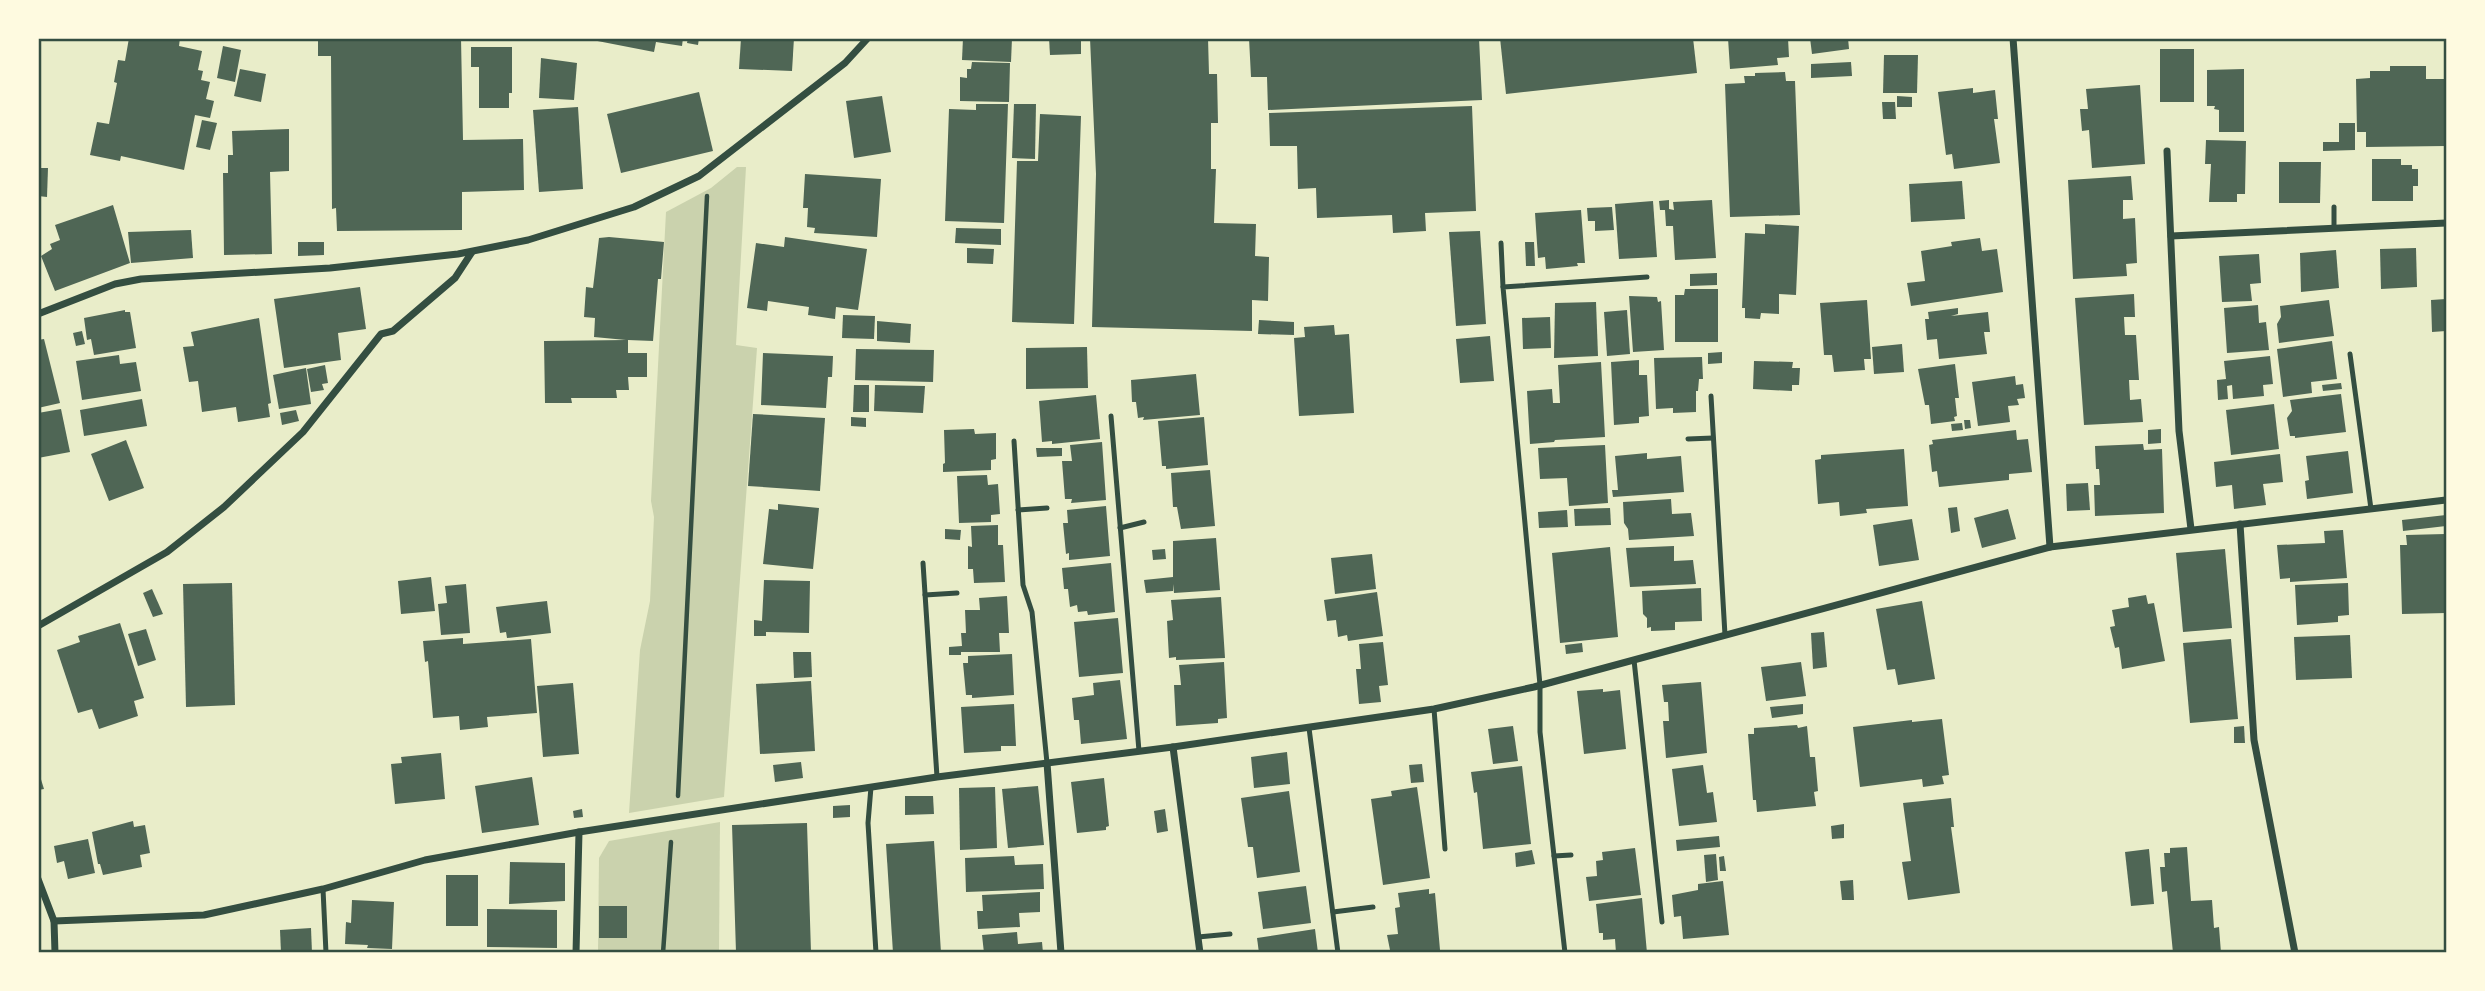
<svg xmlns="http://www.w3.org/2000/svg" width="2485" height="991" viewBox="0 0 2485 991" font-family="Arial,sans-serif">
  <rect width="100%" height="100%" fill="#e9edc9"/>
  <g fill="#cad2ad">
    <path d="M737 167H746L736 345 757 348 724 797 629 813 640 650 650 601 654 517 651 501 666 212 711 188Z"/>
    <path d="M720 822 719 952 598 953 599 858 609 841Z"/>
  </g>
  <g fill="#4f6655">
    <path d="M129 38H180L179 46 202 51 198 70 203 71 201 80 210 82 206 99 214 101 210 118 195 115 184 170 121 156 120 161 90 155 97 122 109 124 117 83 114 82 118 60 125 61Z"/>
    <path d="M318 38H461L463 140 523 139 524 190 462 192V230L337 231 336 208 332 209 331 56H318Z"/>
    <path d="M582 38H683L682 46 656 42 654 52Z"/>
    <path d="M688 38H699L698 45 687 43Z"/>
    <path d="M741 38H794L792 71 739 69Z"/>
    <path d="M963 38H1012L1011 62 962 60Z"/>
    <path d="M1049 38H1081V54L1050 55Z"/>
    <path d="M1090 38H1208L1209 74H1217L1218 123H1211V169H1216L1214 223 1256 224 1255 256 1269 257 1268 301 1252 300V331L1092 327 1096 174Z"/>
    <path d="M1249 38H1479L1482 100 1268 110 1267 77H1251Z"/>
    <path d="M1500 38H1693L1697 73 1506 94Z"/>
    <path d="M1728 38H1788L1789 57 1777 58 1778 65 1730 69Z"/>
    <path d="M1810 38H1848L1849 49 1812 54Z"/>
    <path d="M223 46 241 50 235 82 217 78Z"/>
    <path d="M471 47H512V93H509V108H479V67H471Z"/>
    <rect x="2160" y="49" width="34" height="53"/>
    <path d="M1884 55H1918L1917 93H1883Z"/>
    <path d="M541 58 577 63 574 100 539 98Z"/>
    <path d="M972 62 1010 63 1009 102 960 101V77L967 78V69H971Z"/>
    <path d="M1851 62 1852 76 1811 78V64Z"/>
    <path d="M2390 66H2426V79H2446V146L2366 147V132H2357L2356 79 2370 78V71H2390Z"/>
    <path d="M240 69 266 74 261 102 234 96Z"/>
    <path d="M2244 69V132H2219V110L2214 109 2215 106H2207V70Z"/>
    <path d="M1785 72 1786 81H1795L1800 215 1730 217 1725 84 1745 83 1744 76H1755V73Z"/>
    <path d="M2140 85 2145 164 2092 168 2089 130 2082 131 2080 109H2088L2086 89Z"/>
    <path d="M1973 88V93L1995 90 1998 119H1994L2000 163 1954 169 1952 154 1946 155 1938 92Z"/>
    <path d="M699 92 713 151 621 173 607 114Z"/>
    <path d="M882 96 891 152 854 158 846 101Z"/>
    <path d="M1897 96 1912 97V107H1897Z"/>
    <path d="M1882 102H1895L1896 119H1883Z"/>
    <path d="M976 104H1008L1004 223 945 221 949 109 976 110Z"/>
    <path d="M1014 104H1036L1035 159 1012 158Z"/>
    <path d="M1472 106 1476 211 1425 213 1426 231 1393 233 1392 215 1317 218 1316 188 1298 189 1297 146H1270L1269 113Z"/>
    <path d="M578 107 583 189 539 192 533 110Z"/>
    <path d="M1040 114 1081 116 1074 324 1012 322 1017 161H1038Z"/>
    <path d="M202 120 217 123 210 150 196 147Z"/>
    <path d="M2339 123H2355V150L2323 151V142H2339Z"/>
    <path d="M289 129V171L270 172 272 254 224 255 223 173H228V155H233L232 131Z"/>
    <path d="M2206 140 2246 141 2245 194H2237V202H2209L2211 164H2205Z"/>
    <path d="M2372 159H2401V165H2412V169H2418V186H2413V201H2372Z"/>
    <path d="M2279 162H2321L2320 203H2279Z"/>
    <path d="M38 168H48L47 197 38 196Z"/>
    <path d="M805 174 881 179 877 237 814 233 815 228 807 227 808 208H803Z"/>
    <path d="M2131 176 2133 200H2123V219L2135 218 2137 263 2126 264 2127 276 2073 279 2068 180Z"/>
    <path d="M1962 181 1965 219 1911 222 1909 184Z"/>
    <path d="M1669 200V209L1674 210 1673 202 1712 200 1716 258 1675 260 1673 226H1666L1665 210H1660L1659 201Z"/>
    <path d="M1653 201 1657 257 1619 259 1615 204Z"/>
    <path d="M113 205 130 263 55 291 41 256 52 249 50 244 60 240 55 225Z"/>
    <path d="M1612 207 1614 230 1595 231V221H1588L1587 208Z"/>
    <path d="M1581 210 1585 263H1577L1578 266 1546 269 1545 257 1538 258 1535 213Z"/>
    <path d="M1765 224 1799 226 1796 295 1779 294V314L1761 313 1760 319 1745 318V308H1742L1745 233 1765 234Z"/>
    <path d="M956 228 1001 229V245L955 243Z"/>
    <path d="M191 230 193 258 131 263 128 232Z"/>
    <path d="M1480 231 1486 324 1456 326 1449 232Z"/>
    <path d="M609 237 664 242 661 279H658L653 341 628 340V353H647V377H628L629 390H616L617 398H571L572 403H545L544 341 626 340 594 337 595 318 584 317 586 287 593 288 599 238Z"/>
    <path d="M785 237 867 249 858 310 836 307 835 319 808 315 809 307 768 301 767 311 747 308 756 243 784 247Z"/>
    <path d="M1980 238 1982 251 1997 249 2003 292 1911 306 1907 283 1925 281 1921 251 1952 246 1951 242Z"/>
    <path d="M298 242H324V255L298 256Z"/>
    <path d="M1525 242H1534L1535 266H1526Z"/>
    <path d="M967 248 994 249 993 264 967 263Z"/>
    <path d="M2416 248 2417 287 2381 289 2380 249Z"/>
    <path d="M2336 250 2339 288 2301 292 2300 253Z"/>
    <path d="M2259 254 2261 283 2250 284 2252 301 2222 302 2219 256Z"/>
    <path d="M1717 273V285L1690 286V274Z"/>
    <path d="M360 287 366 329 338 333 341 360 284 368 274 299Z"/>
    <path d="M1685 289H1718V342H1675V295H1684Z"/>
    <path d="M2134 294 2135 317H2124L2125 335H2136L2139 380H2129L2130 400 2141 399 2143 422 2084 425 2075 298Z"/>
    <path d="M1629 296 1657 297 1658 302 1661 301 1664 350 1633 352Z"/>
    <path d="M2446 299V331L2432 332 2431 300Z"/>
    <path d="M1867 300 1871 359H1864L1865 370 1834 372 1832 355H1824L1820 303Z"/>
    <path d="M2329 300 2334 336 2279 343 2277 324 2281 317 2280 306Z"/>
    <path d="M1596 302 1598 356 1554 358 1555 303Z"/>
    <path d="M2258 305 2259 323 2266 322 2269 350 2227 353 2224 308Z"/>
    <path d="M1958 308V314L1951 316 1988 312 1990 332H1984L1987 354 1939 359 1937 339 1927 340 1925 319H1929L1928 312Z"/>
    <path d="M125 310V312H130L136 348 94 355 91 339 87 340 84 318Z"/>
    <path d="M1627 310 1630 354 1607 356 1604 312Z"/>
    <path d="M843 315 875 316 874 339 842 338Z"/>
    <path d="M1550 317 1551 348 1523 349 1522 318Z"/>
    <path d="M259 318 271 403 268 404 270 417 238 422 236 407 202 412 198 381 189 382 183 347 194 346 191 332Z"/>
    <path d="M1259 320 1294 322V335L1258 334Z"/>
    <path d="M877 321 911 324 910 343 877 341Z"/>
    <path d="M1334 325 1335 335 1349 334 1354 413 1299 416 1294 338 1305 337 1304 327Z"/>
    <path d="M82 331 85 344 76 346 73 333Z"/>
    <path d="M1490 336 1494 381 1460 383 1456 339Z"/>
    <path d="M44 339 60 403 38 408V340Z"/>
    <path d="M2332 341 2337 379 2311 382 2312 393 2283 397 2277 349Z"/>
    <path d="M1902 344 1904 372 1874 374 1872 347Z"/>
    <path d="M1087 347 1088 388 1026 389V348Z"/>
    <path d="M856 349 934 350 933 382 855 380Z"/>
    <path d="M1722 352V363L1708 364V353Z"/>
    <path d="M763 353 833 356 832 377H828L826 408 761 405Z"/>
    <path d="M119 355 120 364 136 362 141 391 82 400 76 361Z"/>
    <path d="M2270 356 2273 384 2263 385 2264 396 2233 399 2232 385 2227 386 2228 399 2218 400 2217 380 2226 379 2224 361Z"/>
    <path d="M1702 357 1703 379H1699L1698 391H1696V412L1673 413V408L1656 409 1654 358Z"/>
    <path d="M1639 360V375H1647L1649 416 1639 417V423L1614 425 1611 362Z"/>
    <path d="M1754 361 1793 362 1792 368H1800L1799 385H1792V391L1753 389Z"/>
    <path d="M1601 362 1605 437 1555 440 1554 442 1530 444 1527 391 1552 389 1553 403H1560L1558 365Z"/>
    <path d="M1955 364 1959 398H1955L1957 416 1954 417 1955 421 1931 424 1929 405H1925L1918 369Z"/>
    <path d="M325 365 328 383 322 384 324 390 311 392 307 369Z"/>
    <path d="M306 368 311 404 279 409 273 375Z"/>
    <path d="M1196 374 1200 415 1143 420 1144 417 1138 418 1136 402H1132L1131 380Z"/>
    <path d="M2015 376 2016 385 2023 384 2025 398 2017 399 2019 405 2008 406 2010 422 1978 426 1972 382Z"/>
    <path d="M2341 383 2342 389 2323 391 2322 385Z"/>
    <path d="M854 385H869V412H853Z"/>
    <path d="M875 385 925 386 923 413 874 411Z"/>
    <path d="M2341 394 2346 432 2295 438V436H2290L2287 418 2292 411 2290 400Z"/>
    <path d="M1096 395 1100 439 1052 444V441L1042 442 1039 401Z"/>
    <path d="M142 399 147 426 84 436 80 410Z"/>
    <path d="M2274 404 2279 449 2231 455 2226 410Z"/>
    <path d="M61 409 70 452 38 458V413Z"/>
    <path d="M296 410 299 421 282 425 280 413Z"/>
    <path d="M753 414 825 418 820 491 748 486Z"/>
    <path d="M851 417 866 418V427L851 426Z"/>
    <path d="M1204 417 1208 465 1166 469V466H1162L1158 421Z"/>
    <path d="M1964 420H1970L1971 428 1965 429Z"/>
    <path d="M1962 423 1963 430 1952 431 1951 424Z"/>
    <path d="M974 429 975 434 996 433V459L991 460V470L943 472V464L945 463 944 430Z"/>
    <path d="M2161 429V443L2148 444V430Z"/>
    <path d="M2016 430 2017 440 2028 439 2032 472 2009 474V480L1939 487 1937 471 1932 472 1929 445 1933 444 1932 440Z"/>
    <path d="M126 440 144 488 109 501 91 454Z"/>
    <path d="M1102 442 1106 500 1071 503 1072 499H1065L1062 461H1072L1070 445Z"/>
    <path d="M2143 444 2144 450 2162 449 2164 513 2095 516 2094 485H2100L2099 469H2096L2095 446Z"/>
    <path d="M1605 445 1608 503 1569 506 1567 478 1540 479 1538 448Z"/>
    <path d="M1036 448H1062V456L1037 457Z"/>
    <path d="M1904 449 1908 506 1866 509 1867 513 1840 516 1839 502 1818 504 1815 460 1821 459V455Z"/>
    <path d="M2348 451 2353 493 2307 499 2305 481 2309 480 2306 456Z"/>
    <path d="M1647 453V459L1681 456 1684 492 1613 497 1612 490H1618L1615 456Z"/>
    <path d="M2280 454 2283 482 2263 484 2266 505 2234 509 2232 485 2216 487 2214 462Z"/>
    <path d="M1210 470 1215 526 1181 529 1177 507H1173L1171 473Z"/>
    <path d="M987 475 988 485 998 484 1000 514 991 515V522L959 523 957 476Z"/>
    <path d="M2088 483 2090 510 2067 511 2066 484Z"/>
    <path d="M1671 499 1672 514 1691 513 1694 536 1629 540 1628 529 1624 523 1623 502Z"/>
    <path d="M778 504 819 508 813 569 763 564 769 509 778 510Z"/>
    <path d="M1106 506 1110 556 1069 560V553L1066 554 1063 523H1068L1067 510Z"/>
    <path d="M1957 507 1960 531 1951 533 1948 508Z"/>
    <path d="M1610 508 1611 525 1575 526 1574 509Z"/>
    <path d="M2008 509 2016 539 1982 548 1974 518Z"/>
    <path d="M1567 510 1568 527 1539 528 1538 512Z"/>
    <path d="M2446 515V526L2403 531 2402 520Z"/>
    <path d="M1912 519 1919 560 1879 566 1873 525Z"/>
    <path d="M998 525V545H1003L1005 582 974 583 973 569H968V546L972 547 971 526Z"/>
    <path d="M945 529 961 530 960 540 945 539Z"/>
    <path d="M2343 530 2347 578 2290 582V578L2280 579 2277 545 2325 543 2324 531Z"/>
    <path d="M2445 534 2446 613 2402 614 2400 545H2407L2406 535Z"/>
    <path d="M1216 538 1220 590 1174 593 1173 584V591L1146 593 1144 580 1173 577V541Z"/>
    <path d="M1674 546V561L1693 560 1696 584 1630 587 1626 548Z"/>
    <path d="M1610 547 1618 637 1560 643 1552 553Z"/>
    <path d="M1165 549 1166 559 1153 560 1152 550Z"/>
    <path d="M2225 549 2232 628 2183 632 2176 553Z"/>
    <path d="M1372 554 1376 589 1335 594 1331 558Z"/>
    <path d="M1111 563 1115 612 1088 615 1087 611 1078 612 1077 605 1070 607 1068 589H1064L1062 568Z"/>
    <path d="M431 577 435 611 401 614 398 581Z"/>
    <path d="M764 580 810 581 809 633 766 632V636H754V620L762 621Z"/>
    <path d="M232 583 235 705 186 707 183 584Z"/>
    <path d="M2348 583 2349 615 2338 616V622L2297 625 2295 585Z"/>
    <path d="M466 584 470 633 441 635 438 604 447 603 445 586Z"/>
    <path d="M1701 588 1702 621 1675 622V630L1651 631V627L1647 628V618L1643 614 1642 591Z"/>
    <path d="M152 589 163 614 153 617 143 593Z"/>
    <path d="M1377 592 1383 636 1348 641 1347 635 1338 637 1336 620 1327 621 1324 600Z"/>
    <path d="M2146 595 2148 604 2154 603 2165 661 2122 669 2119 647 2115 648 2110 627 2115 626 2112 610 2129 607 2128 598Z"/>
    <path d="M1007 596 1009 633H999L1000 652H961V655H949V647L962 646 961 633H966L965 610H980L979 598Z"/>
    <path d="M1221 597 1225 658 1176 660V657L1169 658 1167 621 1173 620 1171 600Z"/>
    <path d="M547 601 551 633 507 638 506 632 500 633 496 607Z"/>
    <path d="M1922 601 1935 679 1898 685 1895 669 1887 670 1876 609Z"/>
    <path d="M1118 618 1123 673 1079 677 1074 622Z"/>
    <path d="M120 623 144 698 134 701 138 716 99 729 92 709 78 713 57 650 80 642 78 636Z"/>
    <path d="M146 629 156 660 138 666 128 634Z"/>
    <path d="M1824 632 1827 667 1813 669 1811 633Z"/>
    <path d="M2350 635 2352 678 2296 680 2294 637Z"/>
    <path d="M463 638V644L531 639 537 713 487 717 488 727 460 730 459 716 433 718 428 661 425 662 423 641Z"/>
    <path d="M2231 639 2238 719 2190 723 2183 643Z"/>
    <path d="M1383 642 1388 685 1379 686 1381 702 1359 704 1356 669H1361L1359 644Z"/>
    <path d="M1582 643 1583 652 1566 654 1565 645Z"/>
    <path d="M793 652H811L812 677 794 678Z"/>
    <path d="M1012 654 1014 695 972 698V695H966L963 663H968V656Z"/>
    <path d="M1224 662 1227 718 1218 719V723L1176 726 1174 685H1181L1179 665Z"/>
    <path d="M1801 662 1806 696 1766 701 1761 667Z"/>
    <path d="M1120 680 1127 739 1081 744 1079 720H1074L1072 698 1094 695 1093 683Z"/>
    <path d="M811 681 815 751 760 754 756 684Z"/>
    <path d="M1701 682 1707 753 1666 758 1663 721H1669L1668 702H1664L1662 685Z"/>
    <path d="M573 683 579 754 543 757 537 686Z"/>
    <path d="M1603 689V692L1620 690 1626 749 1584 754 1577 691Z"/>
    <path d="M1014 704 1016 746H1001V751L964 753 961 707Z"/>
    <path d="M1803 704V714L1772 718 1770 707Z"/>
    <path d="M1942 719 1949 775 1942 776 1944 784 1923 787 1922 779 1860 787 1853 727 1912 720V722Z"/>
    <path d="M1797 725 1798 728 1807 726 1810 757H1815L1818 791 1814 792 1816 806 1757 812 1756 800H1753L1748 734H1754V728Z"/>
    <path d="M1513 726 1518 761 1493 764 1488 729Z"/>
    <path d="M2244 726 2245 743H2234V727Z"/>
    <path d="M1287 752 1290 784 1254 788 1251 757Z"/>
    <path d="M441 753 445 799 395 804 391 764 402 763 401 757Z"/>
    <path d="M801 762 803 778 775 782 773 765Z"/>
    <path d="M1422 764 1424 782 1411 783 1409 765Z"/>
    <path d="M1703 765 1707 793 1713 792 1717 822 1679 826 1672 769Z"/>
    <path d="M1522 766 1531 844 1483 849 1477 792 1474 793 1471 772Z"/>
    <path d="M38 770 44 789 38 790Z"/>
    <path d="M532 777 539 825 482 833 475 786Z"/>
    <path d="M1104 778 1109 826 1106 827V830L1077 833 1071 782Z"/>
    <path d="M1038 786 1044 845 1008 848 1002 789Z"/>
    <path d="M995 787 997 848 960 850 959 788Z"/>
    <path d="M1417 787 1430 878 1383 885 1371 799 1392 796 1391 791Z"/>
    <path d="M1289 791 1300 872 1257 878 1253 847H1248L1241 798Z"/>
    <path d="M905 796H933L934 814 905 815Z"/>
    <path d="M1951 798 1954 827H1951L1960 893 1908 900 1902 862 1911 861 1903 803Z"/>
    <path d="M850 805V817L833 818V806Z"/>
    <path d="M582 809 583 817 574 818 573 811Z"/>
    <path d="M1165 809 1168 831 1157 833 1154 811Z"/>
    <path d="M133 821 134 827 145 825 150 853 140 855 142 867 103 875 100 864H98L92 832Z"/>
    <path d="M807 823 811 953H736L732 825Z"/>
    <path d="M1844 824V838L1832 839 1831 826Z"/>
    <path d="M1719 836 1720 847 1677 851 1676 840Z"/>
    <path d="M88 839 95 873 68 879 64 861 57 863 54 846Z"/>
    <path d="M934 841 941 953H893L886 844Z"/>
    <path d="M2187 847 2191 901 2212 900 2214 928 2219 927 2221 953H2173L2167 891 2162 892 2160 867H2165L2164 853H2170V848Z"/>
    <path d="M1635 848 1641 895 1589 901 1586 877 1597 876 1596 861 1603 860 1602 852Z"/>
    <path d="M2149 849 2154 904 2131 906 2125 852Z"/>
    <path d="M1532 850 1535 864 1516 867 1515 853Z"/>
    <path d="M1716 854 1718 880 1706 882 1704 855Z"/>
    <path d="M1014 856 1015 865 1043 864 1044 889 966 892 965 858Z"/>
    <path d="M1724 856 1726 871H1720L1719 857Z"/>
    <path d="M510 862 565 863V901L509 904Z"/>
    <rect x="446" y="875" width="32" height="51"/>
    <path d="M1853 880 1854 900H1842L1840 881Z"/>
    <path d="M1723 881 1729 935 1683 939 1681 916 1674 917 1672 895 1698 890V884Z"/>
    <path d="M1306 886 1311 923 1263 929 1258 892Z"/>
    <path d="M1429 889V894L1435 893 1440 950 1399 953 1398 950H1390L1387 935 1398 934 1395 908 1400 907 1398 893Z"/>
    <path d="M1040 892V912L1019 913 1020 927 978 929 977 911H983L982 895Z"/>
    <path d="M1642 898 1647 953H1616L1615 939 1603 940V933H1599L1596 904Z"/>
    <path d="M352 900 394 902 392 949 367 948 368 945 345 944 346 922 351 923Z"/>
    <rect x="599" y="906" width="28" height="32"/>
    <path d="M487 909 557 910V948L487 947Z"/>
    <path d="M311 928 312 953H281L280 930Z"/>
    <path d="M1315 929 1318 953H1259L1257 938Z"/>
    <path d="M1017 932 1018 944 1042 942 1043 953H984L982 935Z"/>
  </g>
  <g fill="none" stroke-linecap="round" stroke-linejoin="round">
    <g stroke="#344e41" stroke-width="4.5">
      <path d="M678 796 707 196"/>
      <path d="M663 953 671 842"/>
    </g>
    <g stroke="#344e41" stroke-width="5">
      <path d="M2334 207V228"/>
      <path d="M1501 243 1503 287"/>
      <path d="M2350 354 2371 509"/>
      <path d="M1711 396 1725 635"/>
      <path d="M1111 416 1139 751"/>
      <path d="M1688 439 1713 438"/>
      <path d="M1014 441 1023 585 1032 612 1047 763"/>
      <path d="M1018 510 1047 508"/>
      <path d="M1120 528 1144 522"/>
      <path d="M923 563 937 777"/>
      <path d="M925 595 957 593"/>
      <path d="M1634 660 1662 922"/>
      <path d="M1434 709 1445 849"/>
      <path d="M1309 728 1338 953"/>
      <path d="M871 787 868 823 876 953"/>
      <path d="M1554 856 1571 855"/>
      <path d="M323 889 326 953"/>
      <path d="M1333 912 1373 907"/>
      <path d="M1198 937 1230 934"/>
      <path d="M1565 953 1540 732V685L1503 287 1647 277"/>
    </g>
    <g stroke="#344e41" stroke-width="7">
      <path d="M2013 38 2050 547"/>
      <path d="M2167 151 2179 431 2191 529"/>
      <path d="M2171 236 2446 223"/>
      <path d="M38 314 115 284 141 279 330 268 458 254 528 240 634 207 699 176 845 63 868 38"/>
      <path d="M2240 524 2254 740 2295 953"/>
      <path d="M38 626 167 552 224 507 303 432 381 334 393 331 455 278 472 252"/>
      <path d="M1173 747 1200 953"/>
      <path d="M1047 763 1061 953"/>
      <path d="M38 879 54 921 204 915 323 889 425 860 579 832 937 777 1173 747 1434 709 1534 687 2050 547 2446 500"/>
      <path d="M54 921 55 953"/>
      <path d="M576 953 579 832"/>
    </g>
  </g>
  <rect width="2485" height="991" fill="none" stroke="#fefae0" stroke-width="80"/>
  <rect x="40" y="40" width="2405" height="911" fill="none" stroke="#344e41" stroke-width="2.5"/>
</svg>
